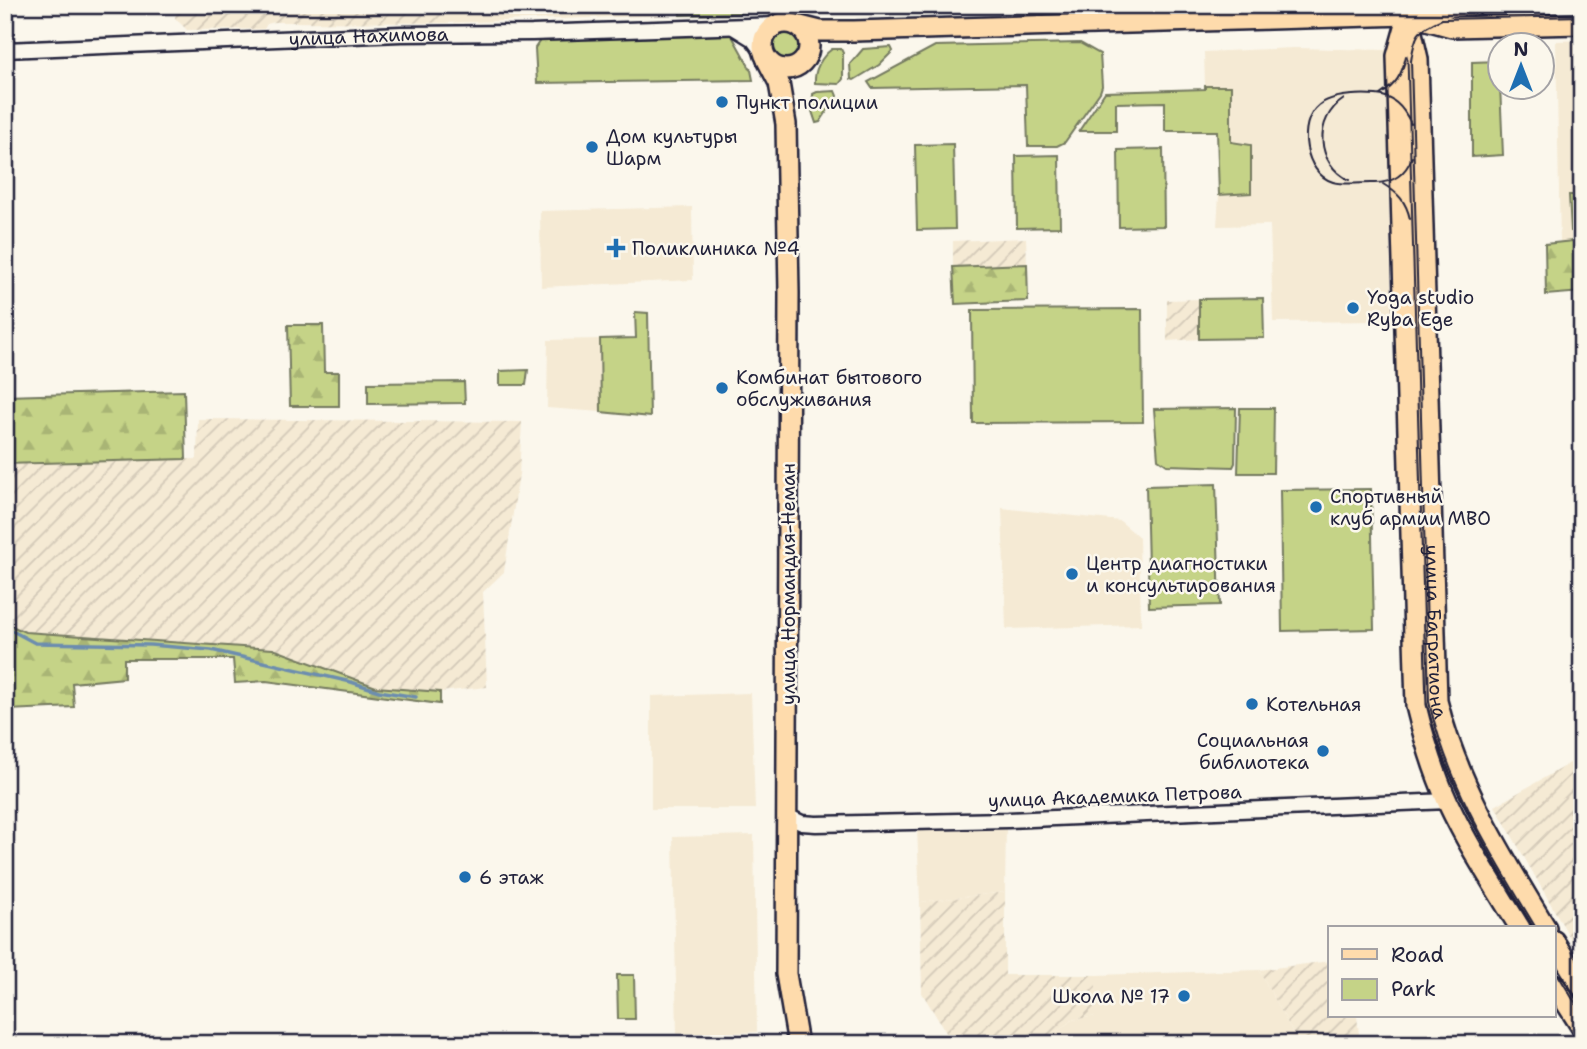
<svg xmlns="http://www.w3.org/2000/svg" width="1587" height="1049" viewBox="0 0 1587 1049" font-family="'Shantell Sans',sans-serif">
  <defs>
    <pattern id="industrial-furrows" width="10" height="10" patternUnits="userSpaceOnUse" patternTransform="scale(1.75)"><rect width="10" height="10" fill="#f5ead4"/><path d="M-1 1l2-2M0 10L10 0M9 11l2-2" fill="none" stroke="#d2c8b7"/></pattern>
    <pattern id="forest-firs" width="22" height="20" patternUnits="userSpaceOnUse" patternTransform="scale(1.75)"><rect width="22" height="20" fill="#c5d387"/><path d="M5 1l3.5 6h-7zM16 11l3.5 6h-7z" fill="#a9b575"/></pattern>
  </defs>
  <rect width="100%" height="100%" fill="#fbf7ec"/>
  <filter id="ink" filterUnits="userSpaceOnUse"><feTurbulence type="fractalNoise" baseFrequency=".0143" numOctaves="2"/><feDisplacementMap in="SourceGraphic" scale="14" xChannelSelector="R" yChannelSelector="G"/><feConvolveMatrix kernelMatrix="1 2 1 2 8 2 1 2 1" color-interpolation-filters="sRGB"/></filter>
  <g filter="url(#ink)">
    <g fill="#f5ead4">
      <path d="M444 5H671V15L444 23Z"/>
      <path d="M1582 40V240L1560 243 1556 41Z"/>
      <path d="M1293 48 1386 50 1392 310 1388 321 1273 322 1270 225 1217 226 1219 195 1251 193V146L1231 143V87L1205 86 1204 52Z"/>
      <path d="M692 207 693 280 541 287 540 211Z"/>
      <path d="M600 339 601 412 547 408 548 340Z"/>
      <path d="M1002 508 1120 521 1139 537 1141 625 1006 629Z"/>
      <path d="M751 693 755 809H651V696Z"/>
      <path d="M1006 825 1005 892 920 902 917 828Z"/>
      <path d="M754 835 757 1032 677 1034 673 837Z"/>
      <path d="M1259 970 1299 1044H1041L1072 1020 1095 1016 1096 975Z"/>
    </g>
    <g fill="url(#industrial-furrows)">
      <path d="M177 5H444V23L275 22 267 24 264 29 187 30 175 18Z"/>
      <path d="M1026 238 1027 264 953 267V241Z"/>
      <path d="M1199 299V339L1167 341V300Z"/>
      <path d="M198 419 522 422 519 474 504 572 483 592 487 687 440 692 376 687 273 649 25 632 5 623V464L197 459Z"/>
      <path d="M1582 756V959L1495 806Z"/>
      <path d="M1005 892V975H1096V1016L1072 1020 1041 1044H953L922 993 920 902Z"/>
      <path d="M1330 961V1016H1357L1360 1044H1299L1259 970Z"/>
    </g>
    <g fill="#c5d387" stroke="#747a61" stroke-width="2">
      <path d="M679 5H748L749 13 680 15Z"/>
      <path d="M790 5H952V11L852 12Z"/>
      <circle cx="786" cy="46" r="15"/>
      <path d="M731 34 751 70 753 80 537 83 535 48 541 39Z"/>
      <path d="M1080 43 1100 54 1102 86 1100 92 1065 142 1057 146H1028L1026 85 872 88 868 82 935 46Z"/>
      <path d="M891 47 893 51 879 65 854 80 851 79 850 64 863 49Z"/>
      <path d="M832 49H841L843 53V79L839 84 815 83C814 70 821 57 832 49Z"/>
      <path d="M1499 61 1503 155 1472 157V62Z"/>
      <path d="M1205 86H1231V142L1251 145V193L1219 195 1217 131H1165V102L1116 103V131H1079L1105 92 1205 89Z"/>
      <path d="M835 91 837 96 820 122 816 123 812 111 813 94 817 92Z"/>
      <path d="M953 144 955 229 917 230 915 145Z"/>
      <path d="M1163 149 1164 226 1119 227 1118 150Z"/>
      <path d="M1059 155 1060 227 1017 228 1016 156Z"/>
      <path d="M1569 195H1582V231H1571Z"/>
      <path d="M1263 298 1264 338 1199 339V299Z"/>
      <path d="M1142 309 1143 422 973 423 972 310Z"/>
      <path d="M635 312 648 313 650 417 601 412 600 339 636 338Z"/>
      <path d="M528 370 526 385H500V371Z"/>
      <path d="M464 382 465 403 368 404V383Z"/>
      <path d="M1236 408 1235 463 1233 467 1167 465 1158 459 1154 409Z"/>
      <path d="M1240 408H1274L1273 473H1238Z"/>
      <path d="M1216 484 1220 605 1149 607 1146 486Z"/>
      <path d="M1371 489 1374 629 1282 631 1280 490Z"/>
      <path d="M617 975H634L635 1019H618Z"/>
    </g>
    <g fill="url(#forest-firs)" stroke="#747a61" stroke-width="2">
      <path d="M1582 240V292L1546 295 1545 244Z"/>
      <path d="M1027 264 1028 301 955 304 953 267Z"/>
      <path d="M288 325H323L324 372H339V406H290Z"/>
      <path d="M184 391 186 459 5 464V396Z"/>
      <path d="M5 623 25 632 273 649 376 687 440 692V704L266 681 235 683 233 659H124V678L72 683 74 707 8 710Z"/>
    </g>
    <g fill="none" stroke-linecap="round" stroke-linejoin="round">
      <path stroke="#6c8daf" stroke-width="3.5" d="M5 627 35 643 150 645 211 650 351 682 379 691 416 697"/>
      <g stroke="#22223b" stroke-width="19">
        <g id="minor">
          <path d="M735 28 753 39 764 54"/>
          <path id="s1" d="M5 50 401 34 532 33 776 25"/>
          <path d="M787 816 802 823 816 824 1008 820 1448 801"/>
        </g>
      </g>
      <g stroke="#22223b" stroke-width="24">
        <g id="major">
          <path id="s2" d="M1408 15 1418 59 1437 701C1458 785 1502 855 1546 928"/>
          <path d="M1412 16 1452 27 1582 24"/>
          <path d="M1407 20 1397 56 1416 706C1424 739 1434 772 1448 803 1468 846 1495 887 1520 928"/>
          <circle cx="786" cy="46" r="23"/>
          <path d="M796 25 820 31H854L1373 16 1408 15 1452 6 1476 5"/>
          <path d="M767 60 779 83 786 124 789 293 786 974 798 1044"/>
          <path d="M1554 941 1582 987"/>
          <path d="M1554 984 1582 1028"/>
        </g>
      </g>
      <use href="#minor" stroke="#fbf7ec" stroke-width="14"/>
      <use href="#major" stroke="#fedbac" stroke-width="19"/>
      <g stroke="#22223b" stroke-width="2">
        <path d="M1380 95C1396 85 1402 75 1406 56"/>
        <path d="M1344 99C1313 119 1316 164 1349 180"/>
        <path d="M1411 124C1405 110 1394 96 1376 95 1359 94 1334 94 1319 105 1296 123 1305 174 1333 182 1344 185 1359 183 1371 183 1390 184 1405 176 1412 157"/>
        <path d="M1383 184C1398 193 1406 201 1410 219"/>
        <path d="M1536 928C1491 853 1450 789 1429 702L1411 61C1415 34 1417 30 1442 19L1582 16"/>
        <path d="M1554 968 1582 1014"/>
      </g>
    </g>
  </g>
  <g fill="#1f6fb2" stroke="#fbf7ec" stroke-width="2.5">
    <circle cx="722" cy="102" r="7"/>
    <circle cx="592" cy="147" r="7"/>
    <path d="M612.5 237.5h7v7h7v7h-7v7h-7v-7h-7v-7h7z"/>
    <circle cx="1353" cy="308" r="7"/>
    <circle cx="722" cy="388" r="7"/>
    <circle cx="1316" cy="507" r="7"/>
    <circle cx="1072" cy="574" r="7"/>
    <circle cx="1252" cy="704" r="7"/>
    <circle cx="1323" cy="751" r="7"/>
    <circle cx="465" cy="877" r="7"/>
    <circle cx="1184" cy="996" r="7"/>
  </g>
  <g text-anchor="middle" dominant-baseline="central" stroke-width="5" stroke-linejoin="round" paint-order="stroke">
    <g font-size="19" fill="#22223b" stroke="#fbf7ec">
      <text stroke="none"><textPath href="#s1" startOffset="364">улица Нахимова</textPath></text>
      <text transform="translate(788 584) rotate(-90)">улица Нормандия-Неман</text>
      <text stroke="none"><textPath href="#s2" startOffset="618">улица Багратиона</textPath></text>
      <text transform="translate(1115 796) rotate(-2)">улица Академика Петрова</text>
    </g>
    <g font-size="19" fill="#22223b" stroke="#fbf7ec" text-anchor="start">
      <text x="736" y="102">Пункт полиции</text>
      <text x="606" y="136">Дом культуры<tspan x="606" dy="22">Шарм</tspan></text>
      <text x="632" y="248">Поликлиника №4</text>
      <text x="1367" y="297">Yoga studio<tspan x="1367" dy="22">Ryba Ege</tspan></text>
      <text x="736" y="377">Комбинат бытового<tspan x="736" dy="22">обслуживания</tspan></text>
      <text x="1330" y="496">Спортивный<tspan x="1330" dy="22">клуб армии МВО</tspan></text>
      <text x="1086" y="563">Центр диагностики<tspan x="1086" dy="22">и консультирования</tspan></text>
      <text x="1266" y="704">Котельная</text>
      <text x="1309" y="740" text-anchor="end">Социальная<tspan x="1309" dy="22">библиотека</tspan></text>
      <text x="479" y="877">6 этаж</text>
      <text x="1170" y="996" text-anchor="end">Школа № 17</text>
    </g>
  </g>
  <rect width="1587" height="1049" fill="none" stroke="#fbf7ec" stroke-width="28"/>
  <rect x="14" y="14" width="1559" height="1021" fill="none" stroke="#22223b" stroke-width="2.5" filter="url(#ink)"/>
  <rect x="1328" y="926" width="228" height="91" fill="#fbf7ec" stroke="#a4a2a5" stroke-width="2"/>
  <rect x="1342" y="949" width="35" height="10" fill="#fedbac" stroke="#a4a2a5" stroke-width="2"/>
  <text x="1391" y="962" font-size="21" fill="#22223b">Road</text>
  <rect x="1342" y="979" width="35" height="21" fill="#c5d387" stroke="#a4a2a5" stroke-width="2"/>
  <text x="1391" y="996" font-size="21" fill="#22223b">Park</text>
  <g transform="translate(1521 66)"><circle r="33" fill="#fbf7ec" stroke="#a4a2a5" stroke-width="2"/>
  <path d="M0-5L12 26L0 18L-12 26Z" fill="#1f6fb2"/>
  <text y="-10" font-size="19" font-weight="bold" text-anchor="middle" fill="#22223b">N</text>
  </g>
</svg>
